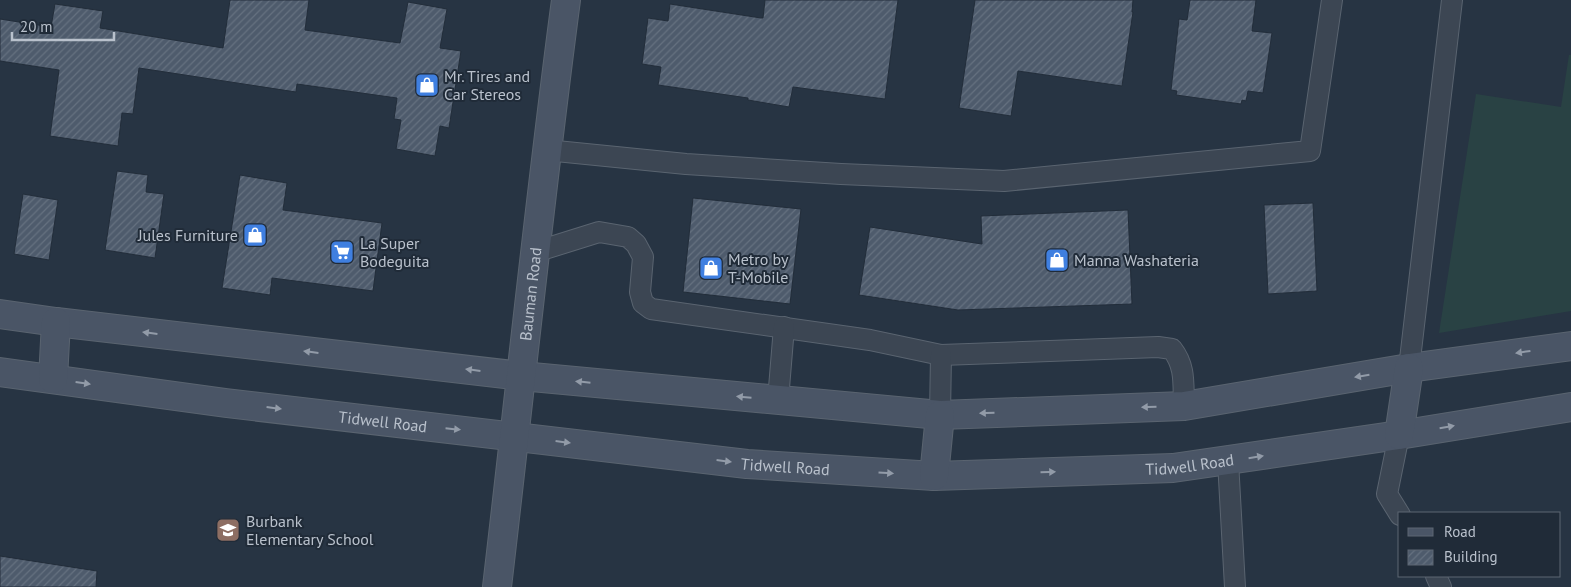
<svg xmlns="http://www.w3.org/2000/svg" width="1571" height="587" viewBox="0 0 1571 587" font-family="'PT Sans',sans-serif">
  <defs>
    <pattern id="building-hatch" width="6" height="6" patternUnits="userSpaceOnUse" patternTransform="scale(1.25)"><rect width="6" height="6" fill="#4e5b6c"/><path d="M-1 1l2-2M0 6l6-6M5 7l2-2" fill="none" stroke="#657180"/></pattern>
  </defs>
  <rect width="100%" height="100%" fill="#273443"/>
  <path fill="#294244" d="M1569 55H1571V311L1439 333 1476 94 1561 107Z"/>
  <g fill="url(#building-hatch)" stroke="#222d3a">
    <path d="M230 0H309L305 30 400 43 408 2 447 9 440 48 461 51 449 128 440 126 435 156 396 149 401 120 394 119 397 98 297 84 296 92 139 68 133 114 122 113 118 146 50 136 59 70 0 61V19L51 27 55 4 103 11 100 28 223 48Z"/>
    <path d="M765 0H898L885 99 793 87 789 107 748 100V98L658 85 661 67 642 64 648 18 668 21 670 4 761 18H763Z"/>
    <path d="M975 0H1133L1132 12H1133L1122 86 1018 71 1011 116 959 108Z"/>
    <path d="M1190 0H1256L1252 31 1272 33 1263 93 1248 91 1246 101 1242 100 1241 104 1176 95 1177 91 1171 90 1179 19 1187 20Z"/>
    <path d="M117 171 148 175 146 192 164 194 155 258 105 250Z"/>
    <path d="M240 175 287 183 283 210 382 223 373 291 272 278 270 295 222 288Z"/>
    <path d="M23 194 58 200 49 260 14 254Z"/>
    <path d="M693 198 801 209 790 304 683 292Z"/>
    <path d="M1313 203 1317 291 1268 294 1264 205Z"/>
    <path d="M1128 210 1132 304 958 310 859 295 870 227 982 244 981 216Z"/>
    <path d="M0 556 97 571 96 587H0Z"/>
  </g>
  <g fill="none" stroke-linecap="round" stroke-linejoin="round">
    <g stroke="#5a6470" stroke-width="22">
      <g id="lane">
        <path d="M546 150 686 164 841 174 1004 181 1310 151 1332 0"/>
        <path d="M535 252 599 232 628 237 636 244 643 257 640 292 643 303 651 309 870 340 941 355 1158 347 1172 349C1186 367 1183 384 1184 406"/>
        <path d="M1409 368 1452 0"/>
        <path d="M778 400 784 327"/>
        <path d="M940 415 941 355"/>
        <path d="M1399 435 1387 494 1400 515"/>
        <path d="M1228 461 1235 587"/>
        <path d="M1436 576 1441 587"/>
      </g>
    </g>
    <g stroke="#5a6470" stroke-width="30">
      <g id="secondary">
        <path d="M0 314 56 322 521 376 940 415 1184 406 1409 368 1571 346"/>
        <path id="s1" d="M0 372 226 403 747 464 934 476 1173 468 1399 435 1571 407"/>
        <path d="M53 379 56 322"/>
        <path d="M1399 435 1409 368"/>
        <path d="M934 476 940 415"/>
        <path id="s2" d="M497 587C520 391 540 195 566 0"/>
      </g>
    </g>
    <use href="#lane" stroke="#3c4653" stroke-width="20"/>
    <use href="#secondary" stroke="#4a5566" stroke-width="28"/>
  </g>
  <defs><path id="oneway-solid" d="M-6-.8H1V-3.2L6.5 0L1 3.2V.8H-6Z" transform="scale(1.25)"/></defs>
  <g fill="#929ba8">
    <use href="#oneway-solid" transform="translate(150 333) rotate(-173)"/>
    <use href="#oneway-solid" transform="translate(311 352) rotate(-173)"/>
    <use href="#oneway-solid" transform="translate(1523 352) rotate(172)"/>
    <use href="#oneway-solid" transform="translate(473 370) rotate(-173)"/>
    <use href="#oneway-solid" transform="translate(1362 376) rotate(171)"/>
    <use href="#oneway-solid" transform="translate(583 382) rotate(-174)"/>
    <use href="#oneway-solid" transform="translate(83 383) rotate(8)"/>
    <use href="#oneway-solid" transform="translate(744 397) rotate(-175)"/>
    <use href="#oneway-solid" transform="translate(1149 407) rotate(178)"/>
    <use href="#oneway-solid" transform="translate(274 408) rotate(7)"/>
    <use href="#oneway-solid" transform="translate(987 413) rotate(178)"/>
    <use href="#oneway-solid" transform="translate(1447 427) rotate(-10)"/>
    <use href="#oneway-solid" transform="translate(453 429) rotate(6)"/>
    <use href="#oneway-solid" transform="translate(563 442) rotate(7)"/>
    <use href="#oneway-solid" transform="translate(1256 457) rotate(-9)"/>
    <use href="#oneway-solid" transform="translate(724 461) rotate(7)"/>
    <use href="#oneway-solid" transform="translate(1048 472) rotate(-2)"/>
    <use href="#oneway-solid" transform="translate(886 473) rotate(4)"/>
  </g>
  <defs>
    <g id="shop-square" transform="scale(1.25)"><rect x="-9" y="-9" width="18" height="18" rx="4" fill="#3f7fe0" stroke="#202b38"/><path d="M-5-2.5h2.3a2.7 3.5 0 0 1 5.4 0H5L5.5 6h-11ZM-1.5-2.5h3a1.5 2.3 0 0 0-3 0Z" fill="#fff"/></g>
    <g id="supermarket-square" transform="scale(1.25)"><rect x="-9" y="-9" width="18" height="18" rx="4" fill="#3f7fe0" stroke="#202b38"/><path d="M-6-5.5h2.5l.6 2H6L4.5 2H-2.5L-4.4-4H-6ZM-1.5 3.2a1.3 1.3 0 1 0 .1 0ZM3 3.2a1.3 1.3 0 1 0 .1 0Z" fill="#fff"/></g>
    <g id="school-square" transform="scale(1.25)"><rect x="-9" y="-9" width="18" height="18" rx="4" fill="#8d6e63" stroke="#202b38"/><path d="M0-5L7-2L0 1L-7-2ZM-4 1L0 2.5L4 1V4Q0 6-4 4Z" fill="#fff"/></g>
  </defs>
  <g fill-rule="evenodd">
    <use href="#shop-square" x="427" y="85"/>
    <use href="#shop-square" x="255" y="235"/>
    <use href="#supermarket-square" x="342" y="252"/>
    <use href="#shop-square" x="1057" y="260"/>
    <use href="#shop-square" x="711" y="268"/>
    <use href="#school-square" x="228" y="530"/>
  </g>
  <g text-anchor="middle" dominant-baseline="central" stroke-width="4" stroke-linejoin="round" paint-order="stroke">
    <g font-size="16" fill="#b9c1cc" stroke="#202b38" text-anchor="start">
      <text x="444" y="76">Mr. Tires and<tspan x="444" dy="18">Car Stereos</tspan></text>
      <text x="238" y="235" text-anchor="end">Jules Furniture</text>
      <text x="360" y="243">La Super<tspan x="360" dy="18">Bodeguita</tspan></text>
      <text x="728" y="259">Metro by<tspan x="728" dy="18">T-Mobile</tspan></text>
      <text x="1074" y="260">Manna Washateria</text>
      <text x="246" y="521">Burbank<tspan x="246" dy="18">Elementary School</tspan></text>
    </g>
    <g font-size="16" fill="#b9c1cc" stroke="#202b38">
      <text stroke="none"><textPath href="#s2" startOffset="295">Bauman Road</textPath></text>
      <text stroke="none"><textPath href="#s1" startOffset="386">Tidwell Road</textPath></text>
      <text stroke="none"><textPath href="#s1" startOffset="1196">Tidwell Road</textPath></text>
      <text stroke="none"><textPath href="#s1" startOffset="791">Tidwell Road</textPath></text>
    </g>
  </g>
  <rect x="1398" y="512" width="162" height="65" fill="#202b38" stroke="#5d6773"/>
  <rect x="1408" y="528" width="25" height="8" fill="#4a5566" stroke="#5d6773"/>
  <text x="1444" y="537" font-size="15" fill="#b9c1cc">Road</text>
  <rect x="1408" y="550" width="25" height="15" fill="url(#building-hatch)" stroke="#5d6773"/>
  <text x="1444" y="562" font-size="15" fill="#b9c1cc">Building</text>
  <path d="M12 32v8h102v-8" fill="none" stroke="#b9c1cc" stroke-width="2.5"/>
  <text x="20" y="32" font-size="15" fill="#b9c1cc" stroke="#202b38" stroke-width="4" paint-order="stroke">20 m</text>
</svg>
